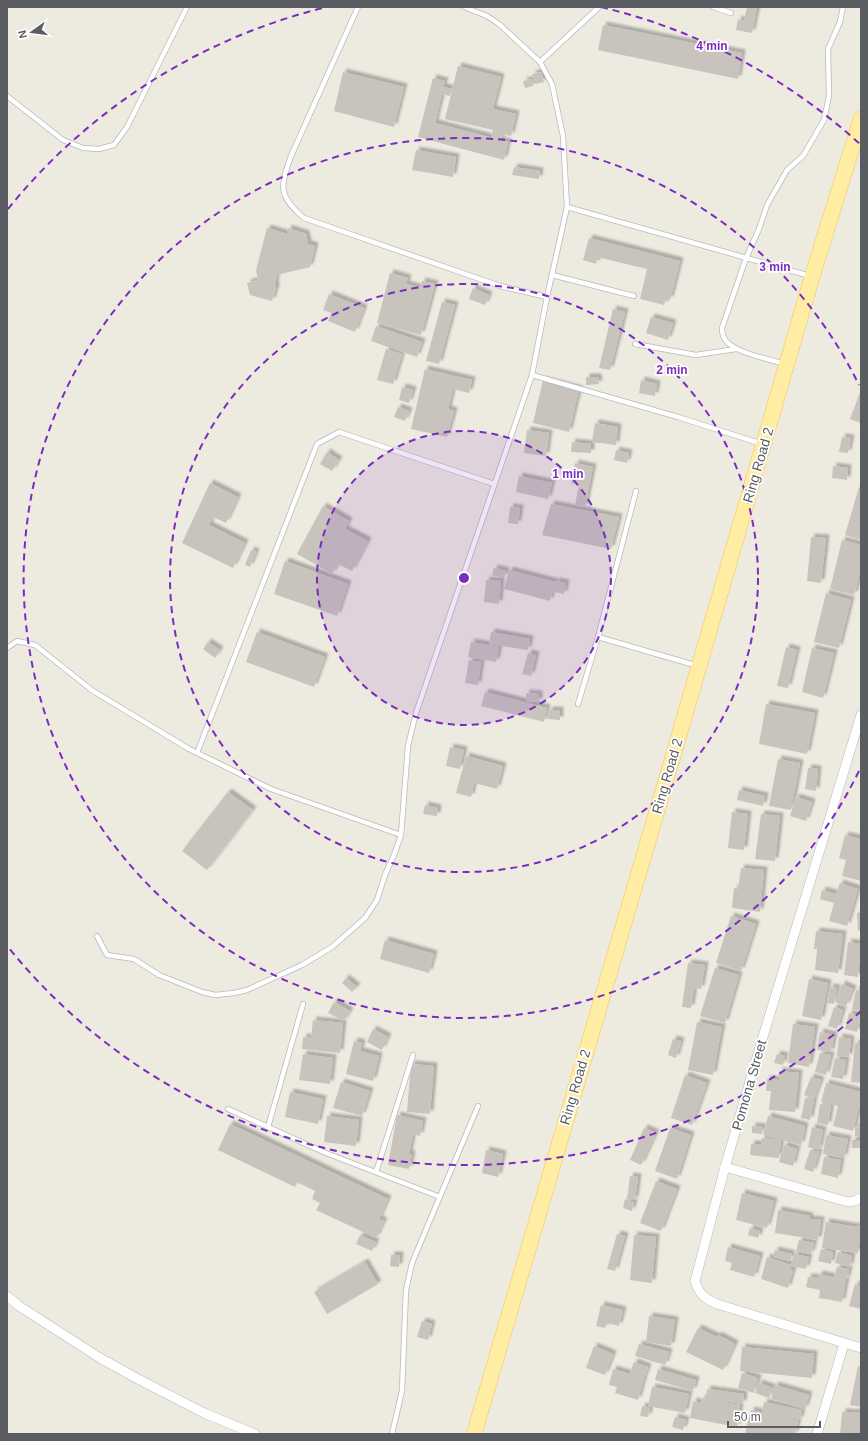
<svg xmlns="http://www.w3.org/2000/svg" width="868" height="1441" viewBox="0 0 868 1441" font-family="Arial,sans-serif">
  <defs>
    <filter id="shadow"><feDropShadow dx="3.5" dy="-3.5" stdDeviation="1" flood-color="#0004"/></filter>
  </defs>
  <rect width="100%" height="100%" fill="#edeae0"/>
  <g fill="#c8c4bd" filter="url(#shadow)">
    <path d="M747 7 757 8 752 33 736 30 738 19 744 21Z"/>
    <path d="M603 25 742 53 738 79 598 50Z"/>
    <path d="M458 66 501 77 493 109 516 114 511 136 502 134 501 139 491 137 493 130 445 119Z"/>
    <path d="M343 72 404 87 394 127 334 111Z"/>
    <path d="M541 72 544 82 535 84 532 74Z"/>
    <path d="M433 78 445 81 443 87 452 89 450 96 442 94 435 123 508 142 504 160 418 137Z"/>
    <path d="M532 79 533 86 525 88 523 81Z"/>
    <path d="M416 150 456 157 453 177 412 170Z"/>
    <path d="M514 167 540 171 539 179 512 175Z"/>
    <path d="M267 228 287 234 288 228 306 234 308 244 315 246 310 267 277 275 275 283 276 288 272 301 250 295 247 283 258 280 256 270Z"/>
    <path d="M589 238 680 261 670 300 666 298 664 305 640 299 647 269 597 257 596 264 583 260Z"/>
    <path d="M390 273 408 278 406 284 420 288 422 281 435 284 421 335 377 323Z"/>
    <path d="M473 288 489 295 485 305 469 299Z"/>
    <path d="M329 294 364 308 355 332 328 321 331 313 323 310Z"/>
    <path d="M442 302 455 305 439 364 426 361Z"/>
    <path d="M613 309 625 312 610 370 599 368Z"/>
    <path d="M651 317 673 323 668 340 646 333Z"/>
    <path d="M376 326 422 342 417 357 371 341Z"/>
    <path d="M386 349 402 354 393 384 377 380Z"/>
    <path d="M425 369 472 380 469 393 453 389 448 409 454 411 447 437 411 429Z"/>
    <path d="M586 377H598L599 384 586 385Z"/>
    <path d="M543 380 579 389 569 432 533 423Z"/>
    <path d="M641 380 657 384 655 396 639 393Z"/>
    <path d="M402 387 413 390 409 403 399 400Z"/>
    <path d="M861 390V423L850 419Z"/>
    <path d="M398 407 409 411 405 421 394 417Z"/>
    <path d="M595 423 618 427 616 445 592 442Z"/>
    <path d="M527 430 549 433 546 456 524 453Z"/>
    <path d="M842 437 851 438 848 453 839 452Z"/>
    <path d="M572 442 591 444V453L571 452Z"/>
    <path d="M616 450 629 453 627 463 614 460Z"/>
    <path d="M327 452 339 460 332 471 320 464Z"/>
    <path d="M575 463 593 467 585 507 575 505 579 485 571 483Z"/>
    <path d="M833 466 848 468 847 480 832 478Z"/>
    <path d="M519 476 552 483 548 499 516 492Z"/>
    <path d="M210 483 238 497 226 523 213 517 209 525 245 543 233 568 182 543Z"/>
    <path d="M859 487 861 488V540L845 535Z"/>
    <path d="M551 504 619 517 611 549 542 535Z"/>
    <path d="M323 506 349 521 345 529 368 541 352 571 338 564 332 574 297 554Z"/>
    <path d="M510 507 520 508 518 524 508 523Z"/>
    <path d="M811 537 826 538 821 583 807 581Z"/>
    <path d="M842 540 861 545V568L854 595 830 589Z"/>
    <path d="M251 550 256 552 250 567 245 565Z"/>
    <path d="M285 561 348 584 337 616 274 594Z"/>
    <path d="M494 568 506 571 504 578 492 575Z"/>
    <path d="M509 570 555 582 550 601 504 589Z"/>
    <path d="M486 580 501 581 499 604 484 602Z"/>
    <path d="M556 581 566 583 564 594 554 592Z"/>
    <path d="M826 593 851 600 839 648 814 642Z"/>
    <path d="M257 632 325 657 314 687 246 662Z"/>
    <path d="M491 632 530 639 528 650 489 644Z"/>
    <path d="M208 642 220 650 215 658 203 649Z"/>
    <path d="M471 642 499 647 496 662 468 657Z"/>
    <path d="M786 647 797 650 788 688 777 686Z"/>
    <path d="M812 648 834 653 823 698 802 692Z"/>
    <path d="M528 653 536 655 531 676 522 674Z"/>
    <path d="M469 660 481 662 478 685 465 683Z"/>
    <path d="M485 692 547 708 544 722 481 706Z"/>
    <path d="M526 693 539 694V702L526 701Z"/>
    <path d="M766 704 815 713 807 754 759 744Z"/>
    <path d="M549 710H560V720L548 719Z"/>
    <path d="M450 747 464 750 460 769 446 766Z"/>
    <path d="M466 756 503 766 497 789 474 783 471 797 456 793Z"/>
    <path d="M778 759 800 763 791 810 769 806Z"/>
    <path d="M808 768 818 769 816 791 805 789Z"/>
    <path d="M739 790 765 796 763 806 737 800Z"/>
    <path d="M228 792 253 810 207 870 182 851Z"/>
    <path d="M796 797 812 802 806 821 790 816Z"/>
    <path d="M425 805 438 808 437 816 423 814Z"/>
    <path d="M732 812 748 814 744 850 728 848Z"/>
    <path d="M761 814 780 816 775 861 755 859Z"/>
    <path d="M845 835 861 839V881L842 876 846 860 839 858Z"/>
    <path d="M741 868 764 870 760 912 732 908 734 888 738 889Z"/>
    <path d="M840 883 858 889 847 926 829 921 834 903 820 899 822 890 836 894Z"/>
    <path d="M861 912V930L858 931 857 913Z"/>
    <path d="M731 916 756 924 741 971 716 963Z"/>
    <path d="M816 931 843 934 838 973 815 970 817 949H814Z"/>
    <path d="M385 940 434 954 429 973 380 959Z"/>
    <path d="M848 942 861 944 858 977 844 975Z"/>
    <path d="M688 963 705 965 701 989 694 988 691 1008 682 1007Z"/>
    <path d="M715 968 739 975 725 1023 700 1016Z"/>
    <path d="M346 978 357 987 352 992 342 983Z"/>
    <path d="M809 979 828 983 821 1020 802 1016Z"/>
    <path d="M842 984 853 989 846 1006 835 1002Z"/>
    <path d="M830 987 837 988 834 1004 827 1003Z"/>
    <path d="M856 990 861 991V1011L852 1009Z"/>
    <path d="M334 1002 350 1011 344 1021 328 1013Z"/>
    <path d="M834 1007 843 1010 837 1029 828 1026Z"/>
    <path d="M849 1013 861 1016 857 1032 845 1029Z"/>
    <path d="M313 1020 343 1023 340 1053 302 1049 303 1037 311 1038Z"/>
    <path d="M697 1022 722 1027 713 1075 688 1070Z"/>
    <path d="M793 1024 815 1027 809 1067 788 1063Z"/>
    <path d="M373 1029 388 1037 382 1050 367 1042Z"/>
    <path d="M820 1032 834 1035 831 1052 817 1050Z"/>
    <path d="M839 1037 851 1039 849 1057 837 1056Z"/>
    <path d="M673 1039 681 1041 676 1058 668 1055Z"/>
    <path d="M354 1041 362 1043 360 1051 379 1056 373 1081 346 1074Z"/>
    <path d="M855 1043 861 1044V1083L851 1082Z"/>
    <path d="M820 1053 831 1055 826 1075 815 1072Z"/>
    <path d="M303 1054 333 1058 330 1084 299 1080Z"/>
    <path d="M777 1054 785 1056 783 1065 774 1063Z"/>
    <path d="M835 1058 846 1060 843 1079 831 1077Z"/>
    <path d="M411 1064 434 1066 430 1114 407 1112Z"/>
    <path d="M779 1071 799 1073 795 1112 769 1110 771 1091H766L767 1079 779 1080Z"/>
    <path d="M685 1075 707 1083 692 1125 671 1118Z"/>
    <path d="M811 1077 821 1080 814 1099 804 1095Z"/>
    <path d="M341 1082 370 1091 362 1116 333 1108Z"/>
    <path d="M826 1083 861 1092V1099L853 1131 833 1126 838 1106 821 1102Z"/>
    <path d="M290 1092 323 1099 318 1124 285 1117Z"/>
    <path d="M805 1098 814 1099 810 1120 801 1118Z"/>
    <path d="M820 1104 831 1105 828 1125 817 1123Z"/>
    <path d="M397 1115 423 1121 420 1136 413 1134 409 1154H412L409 1169 388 1165Z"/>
    <path d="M327 1116 359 1120 356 1146 324 1142Z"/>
    <path d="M768 1116 805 1126 801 1145 763 1135Z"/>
    <path d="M230 1124 388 1199 379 1219 384 1221 376 1238 316 1210 320 1203 312 1199 315 1191 297 1182 295 1187 218 1150Z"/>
    <path d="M752 1126 763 1127 762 1134 752 1133Z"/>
    <path d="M812 1127 823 1130 819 1150 808 1147Z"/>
    <path d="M855 1127 861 1128V1137L855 1136Z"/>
    <path d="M644 1128 656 1133 641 1165 630 1160Z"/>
    <path d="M670 1128 691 1135 677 1179 655 1171Z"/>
    <path d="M826 1135 848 1139 844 1158 823 1154Z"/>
    <path d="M762 1138 781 1140 779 1158 750 1155 751 1144H761Z"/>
    <rect x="852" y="1140" width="9" height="8"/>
    <path d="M784 1145 797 1149 793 1166 779 1162Z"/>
    <path d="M486 1150 503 1154 498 1177 482 1173Z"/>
    <path d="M810 1150 819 1152 813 1172 804 1169Z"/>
    <path d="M824 1157 841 1160 838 1178 821 1174Z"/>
    <path d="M630 1176 638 1177 635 1200 627 1199Z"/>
    <path d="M656 1181 677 1189 661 1231 640 1223Z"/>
    <path d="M742 1193 774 1201 767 1228 736 1220Z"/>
    <path d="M625 1199 634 1202 632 1211 623 1208Z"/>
    <path d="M778 1210 810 1216 809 1219 821 1220 818 1240 775 1233Z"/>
    <path d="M826 1222 857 1227V1225L861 1226 858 1253 822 1248Z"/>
    <path d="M750 1228 760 1231 758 1238 748 1235Z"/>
    <path d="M617 1234 625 1236 615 1271 607 1269Z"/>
    <path d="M360 1235 376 1242 372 1251 356 1244Z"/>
    <path d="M634 1235 656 1237 652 1283 630 1280Z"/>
    <path d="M799 1240 814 1243 811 1254 796 1251Z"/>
    <path d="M728 1247 760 1256 754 1277 730 1270 732 1263 725 1261Z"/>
    <path d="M821 1249 833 1252 831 1264 818 1261Z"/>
    <path d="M775 1250 792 1254 790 1261 773 1257Z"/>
    <path d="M838 1252 852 1256 850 1267 835 1263Z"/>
    <path d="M794 1254 809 1257 806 1269 791 1266Z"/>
    <path d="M391 1255H400L399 1267 390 1266Z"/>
    <path d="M767 1257 791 1265 790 1269 793 1270 788 1288 761 1279Z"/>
    <path d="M365 1262 378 1284 327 1314 314 1292Z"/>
    <path d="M837 1267 849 1269 847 1279 834 1277Z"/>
    <path d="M819 1274 846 1280 842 1302 819 1298 820 1290 806 1287 808 1277 818 1278Z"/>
    <path d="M855 1284 861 1286V1309L849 1306Z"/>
    <path d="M601 1305 623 1310 619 1326 607 1323 605 1328 596 1326Z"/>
    <path d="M649 1316 675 1320 671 1346 646 1342Z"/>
    <path d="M422 1321 432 1324 428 1340 417 1337Z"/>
    <path d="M698 1328 717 1337 718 1335 735 1344 723 1370 686 1352Z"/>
    <path d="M639 1344 669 1352 665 1365 635 1356Z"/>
    <path d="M594 1346 613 1354 605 1375 586 1368Z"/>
    <path d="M742 1347 814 1354 812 1378 740 1371Z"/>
    <path d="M634 1362 648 1367 644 1378 630 1373Z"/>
    <path d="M858 1366 861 1367V1407L850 1405Z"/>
    <path d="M613 1369 644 1378 638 1400 615 1393 617 1387 609 1385Z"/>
    <path d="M658 1369 696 1380 693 1391 655 1380Z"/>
    <path d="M742 1373 758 1378 754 1393 738 1388Z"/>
    <path d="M759 1383 773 1388 769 1398 755 1393Z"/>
    <path d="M775 1385 809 1395 805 1409 771 1399Z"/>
    <path d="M652 1387 689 1394 685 1413 648 1406Z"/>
    <path d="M707 1389 744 1394 743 1404 706 1398Z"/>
    <path d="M702 1398 740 1405 737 1427 690 1418 693 1401 701 1403Z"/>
    <path d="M764 1402 802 1410 800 1420 762 1412Z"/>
    <path d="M642 1406 650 1408 648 1417 640 1416Z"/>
    <path d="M751 1410 798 1421 795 1434H745Z"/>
    <path d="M842 1412 861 1413V1434H840Z"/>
    <path d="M675 1417 686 1420 683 1430 672 1427Z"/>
  </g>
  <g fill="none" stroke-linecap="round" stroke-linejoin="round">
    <g stroke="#b6b9be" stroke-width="6">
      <g id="service">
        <path d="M358 7 291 156C280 187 278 196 304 218L500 286 547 297"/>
        <path d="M713 7 731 13"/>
        <path d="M540 62 599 7"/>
        <path d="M7 96 63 140 83 148 99 149 114 145 127 127 187 7"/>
        <path d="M567 207 810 276"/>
        <path d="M552 275 634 296"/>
        <path d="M635 344 696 355 736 349"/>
        <path d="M784 364C769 359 737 353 727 342 723 338 722 333 722 328L746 258 759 229 767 205 787 170 803 156 824 120 829 96 828 49 840 22 843 7"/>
        <path d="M532 375 678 417 762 444"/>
        <path d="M636 491 598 637 698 666"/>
        <path d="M7 648 17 641 35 645 93 691 189 749 271 789 401 835"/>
        <path d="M578 704 598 637"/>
        <path d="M197 753 317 444 339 432 494 484"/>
        <path d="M97 936 107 955 134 959 159 975 202 992 215 995 234 993 247 990 302 965 332 947 365 918 377 900 385 875 394 855 401 835 408 746 416 713 532 375 547 297 567 207 563 136 552 84 540 62 499 24 487 16 464 7"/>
        <path d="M228 1109 326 1153 440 1197"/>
        <path d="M268 1127 303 1004"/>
        <path d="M376 1172 413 1055"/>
        <path d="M392 1434 402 1391 406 1290 412 1263 478 1106"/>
      </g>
    </g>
    <g stroke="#b6b9be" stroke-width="10">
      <g id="minor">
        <path d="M861 715 762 1040 725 1167 695 1281C699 1294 705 1299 717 1304L861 1348"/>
        <path d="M725 1167 848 1202 854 1201 861 1198"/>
        <path d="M7 1296 19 1306 100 1358 138 1379 204 1413 255 1434"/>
        <path d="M817 1434 844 1344"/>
      </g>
    </g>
    <g stroke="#f9c34d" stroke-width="16">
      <path id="primary" d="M474 1434 669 770 812 277 861 119"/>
    </g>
    <use href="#service" stroke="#fff" stroke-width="4.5"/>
    <use href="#minor" stroke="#fff" stroke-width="9"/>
    <use href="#primary" stroke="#ffeda3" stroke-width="15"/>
  </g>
  <circle cx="464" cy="578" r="147" fill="#7b2cbf" fill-opacity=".12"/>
  <g fill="none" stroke="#7b2cbf" stroke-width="2" stroke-dasharray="7 5">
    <circle cx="464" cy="578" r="147"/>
    <circle cx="464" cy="578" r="294"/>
    <path d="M859 771A440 440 0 1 1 859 385"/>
    <path d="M861 1011A587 587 0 0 1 8 947M8 209A587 587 0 0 1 327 7M601 7A587 587 0 0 1 861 145"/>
  </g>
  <g text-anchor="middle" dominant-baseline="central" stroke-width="3.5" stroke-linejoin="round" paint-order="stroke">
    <g font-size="14" fill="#595d62" stroke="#fff">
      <text transform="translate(758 465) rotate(-74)">Ring Road 2</text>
      <text transform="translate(667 776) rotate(-74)">Ring Road 2</text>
      <text transform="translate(749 1085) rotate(-74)">Pomona Street</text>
      <text transform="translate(575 1087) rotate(-74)">Ring Road 2</text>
    </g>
  </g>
  <circle cx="464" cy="578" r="6" fill="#7b2cbf" stroke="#fff" stroke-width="2"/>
  <g font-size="12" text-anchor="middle" font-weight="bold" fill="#7b2cbf" stroke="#fff" stroke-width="3.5" stroke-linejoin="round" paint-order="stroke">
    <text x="712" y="50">4 min</text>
    <text x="775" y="271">3 min</text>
    <text x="672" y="374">2 min</text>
    <text x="568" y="478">1 min</text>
  </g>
  <rect width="868" height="1441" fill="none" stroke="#595d62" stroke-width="16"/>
  <g transform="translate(32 32) rotate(256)" stroke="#ffffff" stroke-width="3" paint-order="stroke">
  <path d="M0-3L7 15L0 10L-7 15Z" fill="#595d62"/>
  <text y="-6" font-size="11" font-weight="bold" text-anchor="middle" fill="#595d62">N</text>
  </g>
  <path d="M728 1421v6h92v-6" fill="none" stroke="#595d62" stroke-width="2"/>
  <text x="734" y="1421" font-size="12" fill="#595d62" stroke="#ffffff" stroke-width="3" paint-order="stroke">50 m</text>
</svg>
